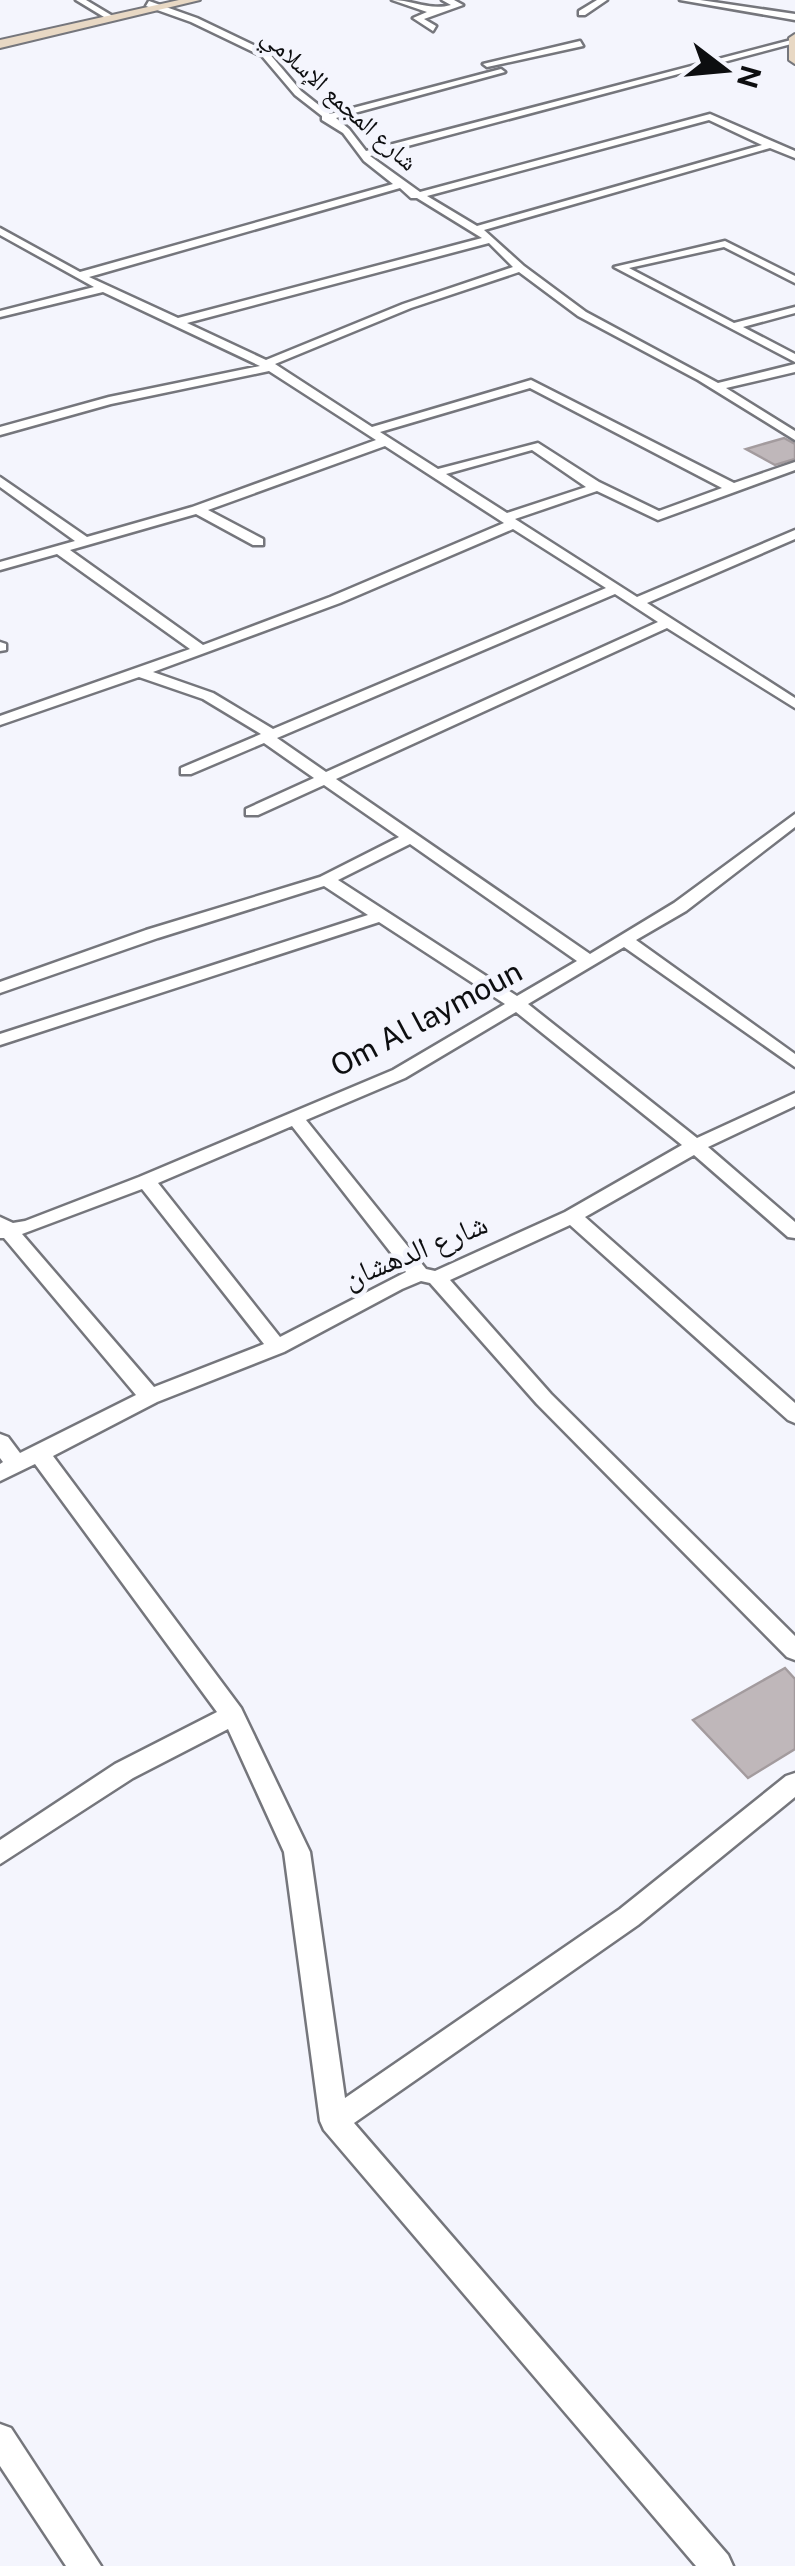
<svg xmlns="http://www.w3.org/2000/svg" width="795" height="2566" viewBox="0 0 795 2566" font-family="'Public Sans','Noto Naskh Arabic',sans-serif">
  <rect width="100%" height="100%" fill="#f4f5fd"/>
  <g fill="#bfb7ba" stroke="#a39b9e" stroke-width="2.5">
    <path d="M784 438 795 444V459L775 465 746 449Z"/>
    <path d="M785 1668 795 1679V1749L748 1778 693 1720Z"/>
  </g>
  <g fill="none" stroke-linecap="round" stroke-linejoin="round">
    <g stroke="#75767c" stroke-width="5">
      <g id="minor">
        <path d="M76 0H86L116 18 109 20Z"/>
        <path d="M392 0C413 0 430 11 451 5L442 0H454L463 5 424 19 436 26 433 31 413 18 427 12Z"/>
        <path d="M597 0H607L585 15H579V11Z"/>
        <path d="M680 0H700L795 14V20Z"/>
        <path d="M149 1 197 18 268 52 301 91 330 114 501 69 505 72 336 118 349 129 366 151 795 39V43L370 156 420 192 710 114 795 151V158L770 148 484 230 524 266 586 312 718 383 795 364V372L726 388 795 431V440L698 380 578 316 519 272 411 308 275 364 372 427 531 380 734 483 795 462V470L658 520 597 491 515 519 637 597 795 530V539L647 603 795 698V708L667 628 336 779 590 954 674 903 795 814V827L686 911 636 940 795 1054V1067L624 947 528 1004 697 1138 795 1093V1106L708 1147 795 1222V1238L788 1237 694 1155 585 1217 795 1403V1423L788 1420 570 1225 450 1280 551 1394 795 1636V1660L787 1657 537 1404 430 1283 421 1281 402 1289 284 1352 157 1402 53 1456 241 1708 310 1852 345 2098 620 1909 786 1776 795 1773V1797L638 1925 354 2123 728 2555 733 2566H696L324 2130 320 2121 284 1852 228 1729 133 1778 0 1864V1840L115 1764 217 1712 35 1464 0 1481V1464L3 1462 0 1458V1434L8 1437 20 1453 136 1395 4 1238H0V1217L13 1223 25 1221 139 1177 393 1070 505 1004 379 922 0 1045V1034L368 915 324 886 158 938 0 993V982L146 930 320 877 399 837 324 785 258 815H246V809L314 778 264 743 191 774H181V768L261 734 203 699 139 677 0 725V716L190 649 57 554 0 570V562L75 541 0 487V477L87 537 192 507 376 440 269 371 111 404 0 435V427L109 397 260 366 103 292 0 317V311L94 287 0 235V228L80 272 393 184 364 161 343 133 322 120V116L295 95 262 56 191 22 146 6ZM709 120 762 145 477 226 427 196ZM400 188 411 198H417L482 238 178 318 89 277ZM489 243 513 267 403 304 266 360 187 323ZM530 388 722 488 659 511 599 482 538 443 438 469 380 432ZM385 446 504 523 330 597 203 645 70 550 196 514 253 545H263V539L208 510ZM532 450 586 487 507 513 446 474ZM513 529 606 588 273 729 213 693 153 672 340 603ZM615 594 658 622 326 772 277 738ZM410 844 577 961 517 996 338 880ZM516 1012 682 1145 565 1212 435 1271 426 1269 306 1120 405 1078ZM292 1126 406 1272 280 1337 158 1183ZM142 1189 264 1344 154 1387 22 1234Z"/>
        <path d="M580 41 583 46 487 67 483 64Z"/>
        <path d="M725 241 795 276V283L724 247 629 268 734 323 795 307V313L743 327 795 354V362L614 267Z"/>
        <path d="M0 642 6 644V650L0 651Z"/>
        <path d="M0 2424 11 2428 101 2566H66L0 2466Z"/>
      </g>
    </g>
    <g stroke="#75767c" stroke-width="4">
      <g id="secondary">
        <path d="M179 0H200L0 48V40Z"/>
        <path d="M795 34V64L789 60V38Z"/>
      </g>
    </g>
    <use href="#minor" fill="#fff" fill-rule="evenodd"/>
    <use href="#secondary" fill="#e8d8c4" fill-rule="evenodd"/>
  </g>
  <g text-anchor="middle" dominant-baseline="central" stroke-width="9" stroke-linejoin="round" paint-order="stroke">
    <g font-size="25" fill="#0d0e10" stroke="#f4f5fd">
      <text transform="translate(340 99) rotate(42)">شارع المجمع الإسلامي</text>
    </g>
    <g font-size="30" fill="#0d0e10" stroke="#f4f5fd">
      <text transform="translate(426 1018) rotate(-28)">Om Al laymoun</text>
      <text transform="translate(415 1250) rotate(-22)">شارع الدهشان</text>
    </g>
  </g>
  <g transform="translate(725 70) rotate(106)" stroke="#f4f5fd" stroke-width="8" paint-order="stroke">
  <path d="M0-8L18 38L0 25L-18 38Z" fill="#0d0e10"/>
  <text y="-15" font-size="28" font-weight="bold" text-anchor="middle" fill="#0d0e10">N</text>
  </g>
</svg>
